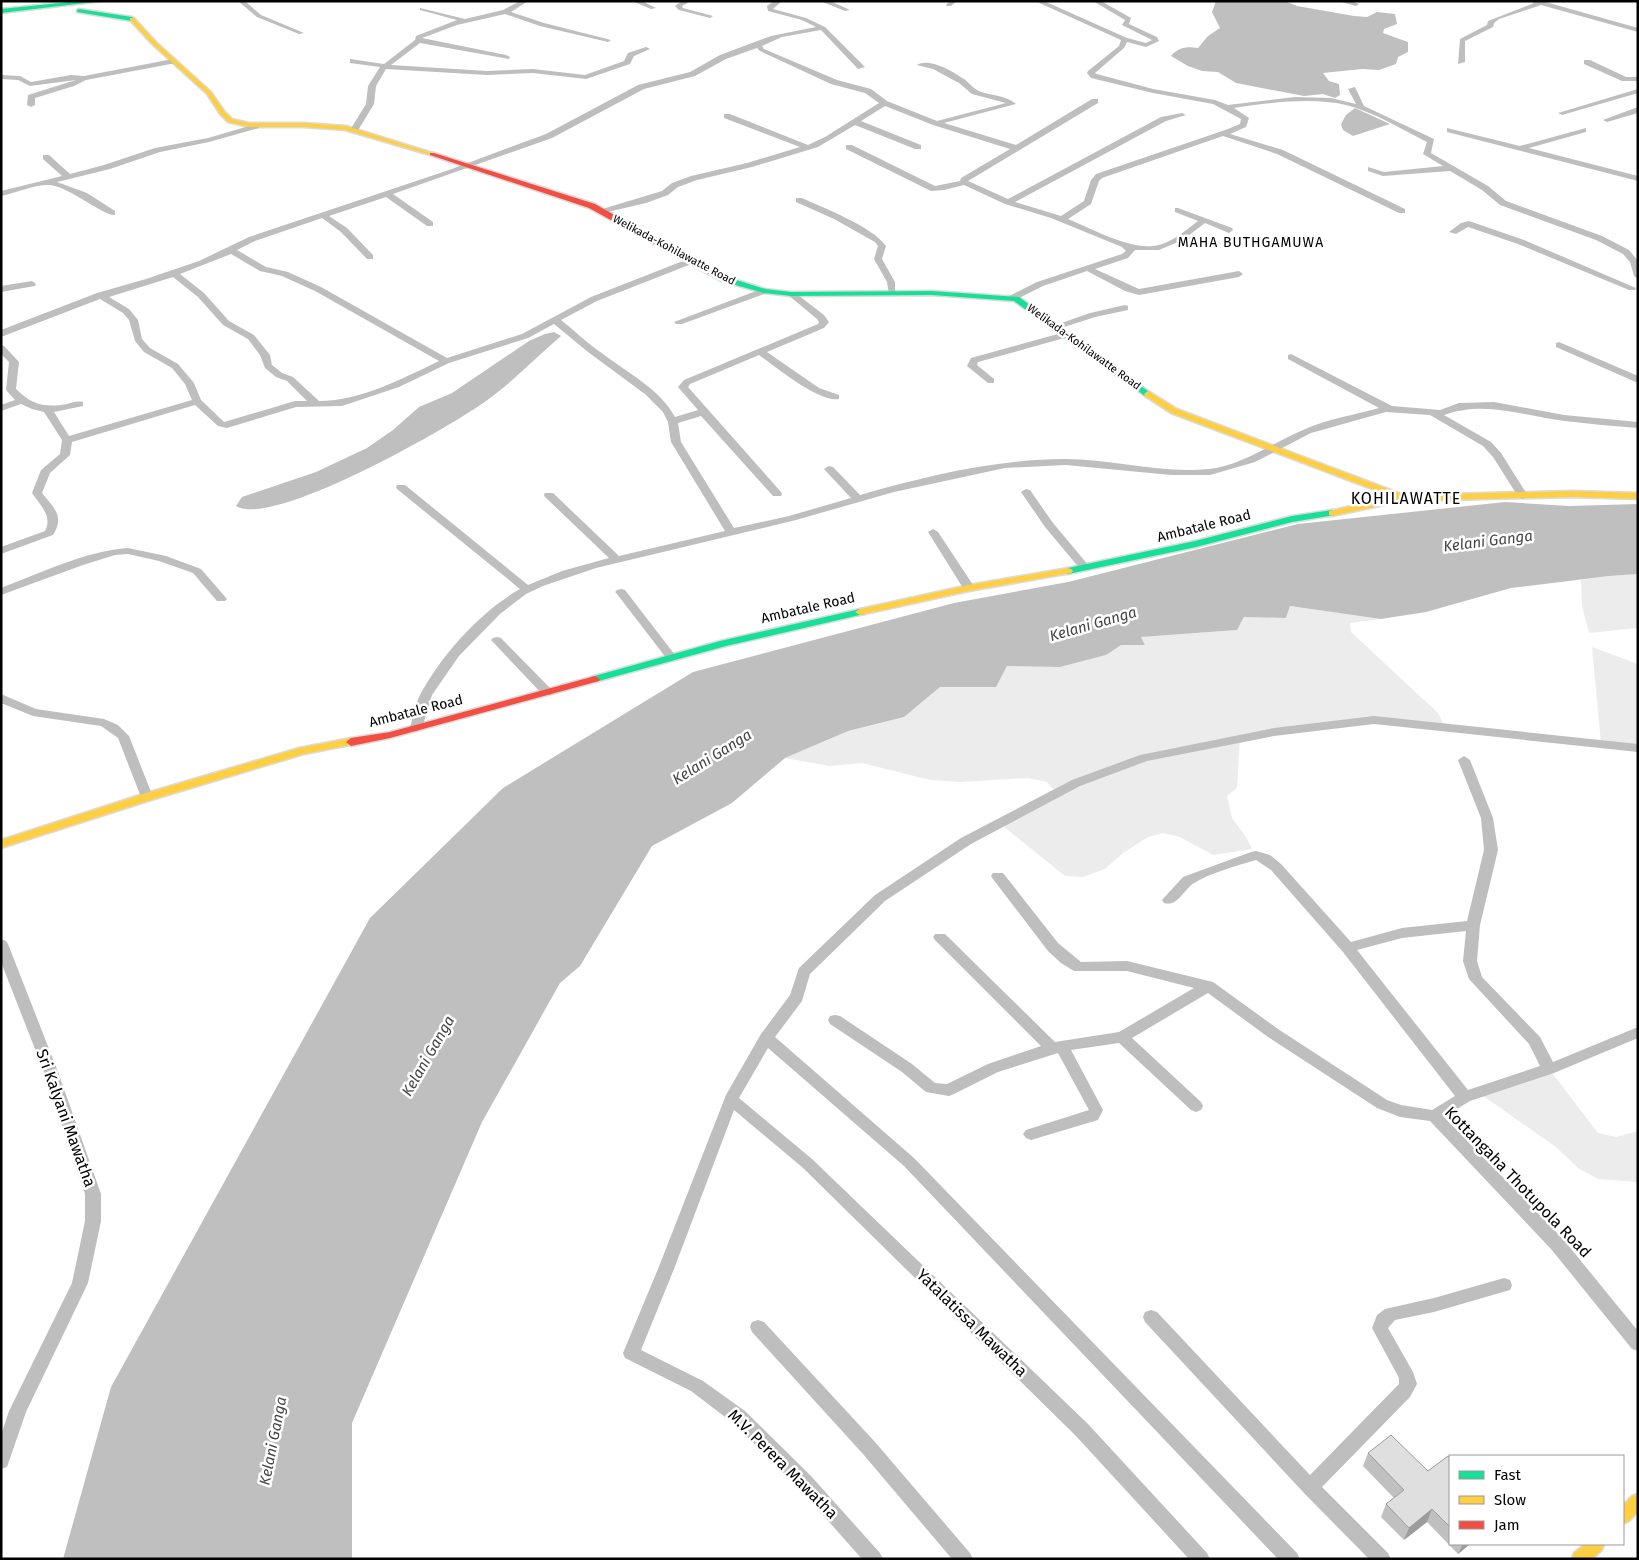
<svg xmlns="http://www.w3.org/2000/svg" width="1639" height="1560" viewBox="0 0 1639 1560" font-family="'Fira Sans',sans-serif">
  <rect width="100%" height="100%" fill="#fff"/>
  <g fill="#ececec">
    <path d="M1638 574 1637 628 1589 633 1582 606 1581 580 1609 576Z"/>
    <path d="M1290 606 1381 619 1350 623 1351 632 1438 713 1445 727 1374 720 1240 739 1237 788 1227 796 1232 818 1246 837 1252 849 1213 855 1180 837 1163 833 1148 837 1123 853 1105 869 1083 877 1065 876 998 822 1056 792 1047 782 1028 778 960 782 930 780 862 763 829 766 785 758 848 731 904 717 940 687H996L1007 666 1060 667 1106 655 1121 644 1145 645 1141 637 1237 630 1244 617 1286 618Z"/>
    <path d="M1592 647 1638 664V748L1601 743Z"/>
    <path d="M1549 1069 1598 1133 1616 1137 1638 1131V1182L1598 1179 1578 1168 1556 1147 1479 1093Z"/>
  </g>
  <g fill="#bfbfbf">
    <path d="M1216 1H1285L1297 6 1354 16 1367 17 1377 12 1395 14 1397 24 1384 29 1383 33 1408 42V52L1398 57 1396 64 1379 70 1362 69 1323 73 1329 81 1339 84 1340 95 1335 98 1323 94 1304 96 1236 83 1218 72 1202 71 1188 66 1171 56C1178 47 1188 46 1198 48L1208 36 1220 28 1212 12Z"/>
    <path d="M1355 108 1390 124 1353 136 1343 130 1341 124 1346 115Z"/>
    <path d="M554 332 561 336C536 357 513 382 486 401 452 426 272 529 236 506L242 497 316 472 367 448 393 430 419 407 452 393 529 341 545 334Z"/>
    <path d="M1505 502 1569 506 1638 504V574L1609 576 1511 588 1426 612 1381 619 1290 606 1286 618 1244 617 1237 630 1141 637 1145 645H1121L1106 655 1060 667 1007 666 996 687H940L904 717 848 731 785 758 732 803 652 846 580 966 560 983 482 1122 352 1423V1559H63L111 1387 370 918 503 788 693 672 954 603 1068 582 1298 524Z"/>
  </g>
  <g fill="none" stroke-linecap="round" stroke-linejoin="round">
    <g stroke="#dbdbdb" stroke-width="3">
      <g id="fast">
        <path d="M79 1H102L1 13V9Z"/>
        <path d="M79 9 132 17 135 19 132 21 77 12V10Z"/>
        <path d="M721 277H727L765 289 791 292 932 291 1019 297 1152 394 1151 396H1145L1014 301 932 295 791 296 764 293 721 281Z"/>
        <path d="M1332 510 1335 511V515L1292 522 1196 547 1068 574 1063 571 1068 568 1195 541 1292 516Z"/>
        <path d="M860 609 865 612 864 614 726 646 595 682 590 679 591 677 720 641Z"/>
      </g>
    </g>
    <g stroke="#dbdbdb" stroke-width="3">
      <g id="slow">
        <path d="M130 18H134L156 42 211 92 225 112 232 119 249 123H304L346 126 436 154 430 155 345 130 304 127H249L228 122 220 114 207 94 152 44 130 20Z"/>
        <path d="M1148 391 1177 409 1404 495 1572 491 1638 493V499L1572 497 1403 501 1332 516 1329 515V511L1393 497 1171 413 1145 396 1144 394Z"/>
        <path d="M1068 568 1071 569 1073 571 1071 573 969 591 860 615 855 612 860 609 969 585Z"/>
        <path d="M351 738 355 740 356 742 355 744 304 754 151 800 1 848V840L143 794 299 748Z"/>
        <path d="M1638 1494V1512L1629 1521 1623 1524V1505L1632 1496Z"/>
        <path d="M1585 1544H1604L1602 1550 1592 1559H1572L1574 1553Z"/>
      </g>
    </g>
    <g stroke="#dbdbdb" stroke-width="3">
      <g id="jam">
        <path d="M430 153H434L595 204 728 279 721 281 589 208 430 155Z"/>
        <path d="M595 676 600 679 599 681 390 738 351 746 346 742 351 738 390 732Z"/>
      </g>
    </g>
    <g fill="#bebebe" fill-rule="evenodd">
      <path d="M238 1H245L261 15 304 33 299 34 257 17Z"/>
      <path d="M520 1H528L511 12 544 23 611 40 608 42 540 26 505 14 457 25 422 38 506 55 510 57 509 59 420 43 391 65 487 71 533 69 585 75 624 61 628 53 646 47 650 49 634 56 630 64 586 79 533 73 487 75 386 69 376 86 374 104 357 132H351L350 130 366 104 368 86 380 67 350 63V59L384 64 415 40 416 36 457 20 420 10V8L465 19 503 10Z"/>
      <path d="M632 1H642L656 8 651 9Z"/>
      <path d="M682 1H691L682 6 683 8 713 16 710 18 679 10 675 6Z"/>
      <path d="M774 1H782L773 9 806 18 825 27 865 67 858 69 821 30 782 37 762 46 764 49 837 80 871 89 887 101 937 121 1006 103 972 94 959 83 933 69 917 65C929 57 954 72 964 79 969 83 974 89 979 91 992 96 1006 95 1016 104L944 123 1016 145 1092 99H1098V103L968 181 1008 199 1161 117 1182 113 1186 115 1166 121 1015 202 1061 216 1084 201 1091 180 1096 174 1228 129 1240 124 1241 119 1213 104 1153 93 1091 78 1087 73 1088 71 1119 46 1121 40 1035 1H1044L1127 38 1146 43 1152 40 1122 25 1125 20 1093 1H1101L1131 18 1129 24 1157 37 1159 41 1146 47 1127 42 1124 48 1095 73 1097 74 1153 89 1215 100 1228 105 1295 97 1331 98 1356 104 1348 89 1355 87 1364 106 1434 139 1431 153 1488 186 1506 201 1602 236 1629 250 1638 261V279L1634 276 1630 262 1623 254 1596 240 1500 205 1482 190 1450 171 1383 176 1368 171V167L1384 172 1443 166 1423 154 1427 142C1401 129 1374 112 1346 105 1310 97 1270 103 1234 108L1249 118 1246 127 1230 134 1283 150 1405 209V213H1399L1277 154 1223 136 1102 178 1099 181 1091 204 1068 219C1093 229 1133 252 1159 245 1174 241 1186 230 1198 221L1175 212V208H1178L1232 228 1233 230 1229 233 1205 223 1188 236 1205 244V248H1199L1183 240 1159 250H1135L1128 258 1095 269 1139 289 1239 271 1243 274 1239 277 1139 295 1125 291 1087 271 1043 286 1015 300H1009V296L1037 282 1122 254 1126 251 1122 247 1051 218 1005 204 964 185 944 190 931 191 846 149V145H852L935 186 960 181 961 178 1010 149 933 125 885 106 861 121 921 145V149H915L855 125 818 147 752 167 697 180 678 187 668 195 646 203 599 214V210L662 191 672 183 691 176 747 163 800 147 724 118V114H730L808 145 825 137 879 103 865 93 831 84 760 51 757 48 726 59 695 76 644 89 552 138 393 194 433 222V226H427L386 197 329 216 347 228 373 255V259H367L341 232 322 218 255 241 237 250 266 267 288 272 321 287 447 358 522 334 591 297 688 259H694V263L597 301 561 320C575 331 588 344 603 354 628 373 660 389 675 417L698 410 678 387 684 380 818 324 819 322 817 319 787 294 788 292H794L824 315 829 322 824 328 767 352 819 388 839 395V399C820 403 776 367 759 355L690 384 688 387 781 492 782 494 781 496H773L701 416 678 423 681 442 734 528 789 516 851 498 824 469 829 466 833 467 860 495C926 476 996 459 1065 459 1113 459 1161 474 1209 469 1243 465 1272 443 1303 430 1326 419 1355 415 1379 408L1288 359V355L1291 354 1392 406 1440 410 1459 403 1494 402 1564 415 1638 422V428C1614 426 1589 424 1565 421 1523 416 1486 400 1444 415L1491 442 1501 453 1528 496 1523 499 1519 498 1493 457 1483 446 1430 415 1386 412 1311 433 1255 462 1210 475H1171L1066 465 1005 468 894 492 796 520 596 568 543 586 526 594 500 614 459 656 432 695 422 728 416 732 410 728C413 717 415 705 420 695 442 654 480 612 520 589L397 489 396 487 397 485H405L528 585 562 571 609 558 545 497 544 495 545 493H553L619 556 725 531 671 442 668 422 663 412 645 394 588 352 554 324 528 338 449 363 399 387 342 406 296 407 227 428 218 426 195 405 72 442 70 455 50 473 42 493C54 508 65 516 53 535L1 554V547L45 531C53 516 40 505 32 493L41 470 60 454 62 440 44 412 32 409 21 404 1 411V405L15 400 6 390 9 362 1 354V345L4 346 19 362 16 389C32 405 45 408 67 404 73 402 78 401 83 402V406L54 412 69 436 192 400 185 384 172 368 144 352 135 341 129 320 123 313 100 299 1 337V330L97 293 146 279 199 261 249 237 449 170 546 134 638 85 690 72 720 55 771 36 816 27 802 20 768 11 767 6ZM231 254 260 271 282 276 315 291 439 361C401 379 361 401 319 401L293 377 282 373 272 365 270 355 254 335 229 321 204 293 180 274ZM173 277 198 297 223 325 248 339 260 355 265 368 276 377 287 381 307 401H295L224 422 201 400 194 383 178 364 150 348 142 339 138 320 129 309 109 297Z"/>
      <path d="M820 1H830L850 10 845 11Z"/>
      <path d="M950 1H957L951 6H947L946 5Z"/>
      <path d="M1338 1H1352L1359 4 1356 6Z"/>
      <path d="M1531 1H1542L1638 28V32L1541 5 1499 19 1494 23 1493 27 1465 41V62L1458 64 1460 39 1487 25 1488 21 1534 3Z"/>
      <path d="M173 59 177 61 176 63 86 80 74 86 35 98V105L31 107 27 105 28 95 76 80 30 86 18 80 1 79V75L20 76 31 82 71 75 84 76Z"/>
      <path d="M1584 60H1590L1626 77H1638V81H1622L1584 64Z"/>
      <path d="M1638 89V93L1562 115 1558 113Z"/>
      <path d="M1635 108H1638V113L1607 122 1603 120Z"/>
      <path d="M256 124H259V128L209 142 160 152 110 169 57 182 87 193 115 211V215C102 216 67 184 47 185 34 185 15 193 1 196V191L62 176 43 159V155H49L70 174 104 165 155 148 208 138Z"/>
      <path d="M1447 128 1520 146 1586 128V132L1529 148 1638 176V181L1447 132Z"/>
      <path d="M796 198H802C824 208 873 227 886 246L882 259 895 282V295H889L887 282 874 259 878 246 875 242 834 219 796 202Z"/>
      <path d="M1469 221 1524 240 1636 288 1635 290H1629L1518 244 1468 227 1456 234 1449 232 1461 223Z"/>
      <path d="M32 281 36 284 35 286 1 292V286Z"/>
      <path d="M764 288 767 289V293L682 324H676L674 322Z"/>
      <path d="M1125 305 1128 306V310L1095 317 1055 330 1050 327 1090 313Z"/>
      <path d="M1065 332 1070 335 1068 337 978 362 977 365 994 379V383H988L967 366 971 358Z"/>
      <path d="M1559 342 1638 376V383L1556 347V343Z"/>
      <path d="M1026 489 1030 490 1053 523 1089 566 1090 568 1089 570H1081L1045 527 1021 492Z"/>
      <path d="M933 529 938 532 975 588 973 590H965L963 588 928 532Z"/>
      <path d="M128 548 166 556 201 569 227 599 225 601H217L193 573 159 561 128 554 115 555 83 565 1 595V588C41 573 85 551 128 548Z"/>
      <path d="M621 589 625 590 675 655 677 657 675 659H667L617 594 615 592 617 590Z"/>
      <path d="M497 637 501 638 551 689 553 692 551 695H543L493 642 491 640 493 638Z"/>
      <path d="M1 694 36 709 104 719 118 725 129 736 153 797 151 800 147 801 141 797 118 738 101 726 33 716 1 703Z"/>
      <path d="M1374 716 1638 744V752L1374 724 1274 736 1147 761 1080 786 971 844 885 901 810 974 802 1001 775 1037 914 1158 1297 1553 1300 1559H1278L904 1166 768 1048 739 1098 812 1159 1088 1424 1207 1553 1210 1559H1189L1076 1436 802 1167 734 1110 674 1269 641 1350 703 1381 745 1411 811 1476 880 1553 883 1559H862L799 1488 733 1423 691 1391 625 1358 623 1353 658 1269 726 1095 761 1034 790 995 799 968 875 895 961 838 1072 780 1140 755 1274 728Z"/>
      <path d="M1464 756 1470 760 1493 818 1498 850 1480 925 1477 961 1482 977 1540 1037 1553 1062 1638 1027V1038L1554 1073 1470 1101 1444 1117 1563 1239 1638 1331V1351L1632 1349 1551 1249 1430 1121 1400 1117 1377 1108 1268 1037 1208 993 1132 1038 1201 1102 1203 1106 1201 1110 1196 1112 1191 1110 1119 1043 1071 1050 1103 1110 1098 1120 1031 1140 1026 1138 1023 1134 1026 1130 1089 1110 1058 1053 998 1072 954 1094 949 1096 926 1092 902 1072 830 1024 828 1020 830 1016 835 1015 840 1016 912 1064 935 1083 947 1084 988 1064 1041 1046 935 940 933 937 935 934H945L1055 1042 1119 1032 1194 988 1127 971H1074L1061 963 1048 951 993 879 991 876 993 873H1003L1058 943 1081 962 1127 961 1213 982 1278 1029 1387 1100 1401 1105 1432 1110 1455 1096 1343 952 1271 870 1256 860C1236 866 1213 872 1194 883 1184 889 1178 907 1164 903L1162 900 1183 877 1251 852 1256 851 1270 855 1281 864 1351 942 1402 928 1467 921 1484 850 1481 818 1458 760ZM1466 931 1463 961 1469 979 1529 1044 1540 1066 1468 1090 1357 950 1402 938Z"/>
      <path d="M1 939 6 941 8 944 58 1072 101 1194V1221L88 1283 26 1412 7 1467 1 1469V1435L9 1411 72 1283 85 1221V1194L44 1072 1 962Z"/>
      <path d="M1504 1278 1510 1280 1512 1285 1510 1290 1434 1312 1395 1320 1388 1328 1413 1372 1417 1384 1410 1397 1322 1487 1388 1553 1391 1559H1369L1304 1493 1145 1322 1143 1317 1145 1312 1151 1310 1157 1312 1310 1475 1399 1384V1378L1372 1328 1377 1315 1385 1309 1434 1298Z"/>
      <path d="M758 1320 764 1322 875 1442 970 1553 973 1559H952L863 1454 752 1332 750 1327 752 1322Z"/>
    </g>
    <use href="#fast" fill="#16e098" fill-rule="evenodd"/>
    <use href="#slow" fill="#ffcf43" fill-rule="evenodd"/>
    <use href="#jam" fill="#f24e42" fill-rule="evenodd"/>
  </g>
  <path fill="#c0c0c0" d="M1368 1453 1428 1471 1450 1458V1544H1470L1458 1554 1427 1522 1404 1540 1381 1517 1386 1504 1394 1498 1363 1466Z"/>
  <g fill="#9c9c9c">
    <path d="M1432 1509 1427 1522 1404 1540 1409 1528Z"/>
    <path d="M1463 1544H1470L1458 1554Z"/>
  </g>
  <path fill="#dfdfdf" stroke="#9c9c9c" d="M1391 1435 1428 1471 1448 1456 1450 1458V1527L1432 1509 1409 1528 1386 1504 1404 1490 1368 1453Z"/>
  <g text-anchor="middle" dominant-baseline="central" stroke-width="5" stroke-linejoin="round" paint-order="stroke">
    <g font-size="11" fill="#000" stroke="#fff">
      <text transform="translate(674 250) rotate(28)">Welikada-Kohilawatte Road</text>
      <text transform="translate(1084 347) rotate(36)">Welikada-Kohilawatte Road</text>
    </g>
    <g font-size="14" letter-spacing="1" fill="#000" stroke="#fff">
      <text x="1251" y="242">MAHA BUTHGAMUWA</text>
    </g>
    <g font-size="14" fill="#000" stroke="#fff">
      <text transform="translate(1204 526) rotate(-14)">Ambatale Road</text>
      <text transform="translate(808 608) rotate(-13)">Ambatale Road</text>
      <text transform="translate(416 711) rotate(-14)">Ambatale Road</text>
    </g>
    <g font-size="15" font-style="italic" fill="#444" stroke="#fff">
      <text transform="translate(1488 541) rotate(-7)">Kelani Ganga</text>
      <text transform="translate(1093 624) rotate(-16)">Kelani Ganga</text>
      <text transform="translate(712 757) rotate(-32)">Kelani Ganga</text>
      <text transform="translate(428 1056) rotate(-60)">Kelani Ganga</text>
      <text transform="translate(273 1441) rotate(-79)">Kelani Ganga</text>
    </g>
    <g font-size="16" letter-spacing="1" fill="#000" stroke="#fff">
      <text x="1406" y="498">KOHILAWATTE</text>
    </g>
    <g font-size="16" fill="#000" stroke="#fff">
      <text transform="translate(66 1118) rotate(70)">Sri Kalyani Mawatha</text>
      <text transform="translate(1518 1182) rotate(46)">Kottangaha Thotupola Road</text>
      <text transform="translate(972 1323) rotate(44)">Yatalatissa Mawatha</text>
      <text transform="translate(783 1464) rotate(45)">M.V. Perera Mawatha</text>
    </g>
  </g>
  <rect width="1639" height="1560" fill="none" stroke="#000000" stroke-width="5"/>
  <rect x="1449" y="1455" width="175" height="90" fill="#ffffff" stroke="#999999"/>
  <rect x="1459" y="1471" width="25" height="8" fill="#16e098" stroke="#999999"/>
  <text x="1494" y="1480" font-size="15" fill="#000000">Fast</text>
  <rect x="1459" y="1496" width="25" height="8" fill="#ffcf43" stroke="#999999"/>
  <text x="1494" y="1505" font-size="15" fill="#000000">Slow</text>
  <rect x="1459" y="1521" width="25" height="8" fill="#f24e42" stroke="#999999"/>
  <text x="1494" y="1530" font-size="15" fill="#000000">Jam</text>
</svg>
